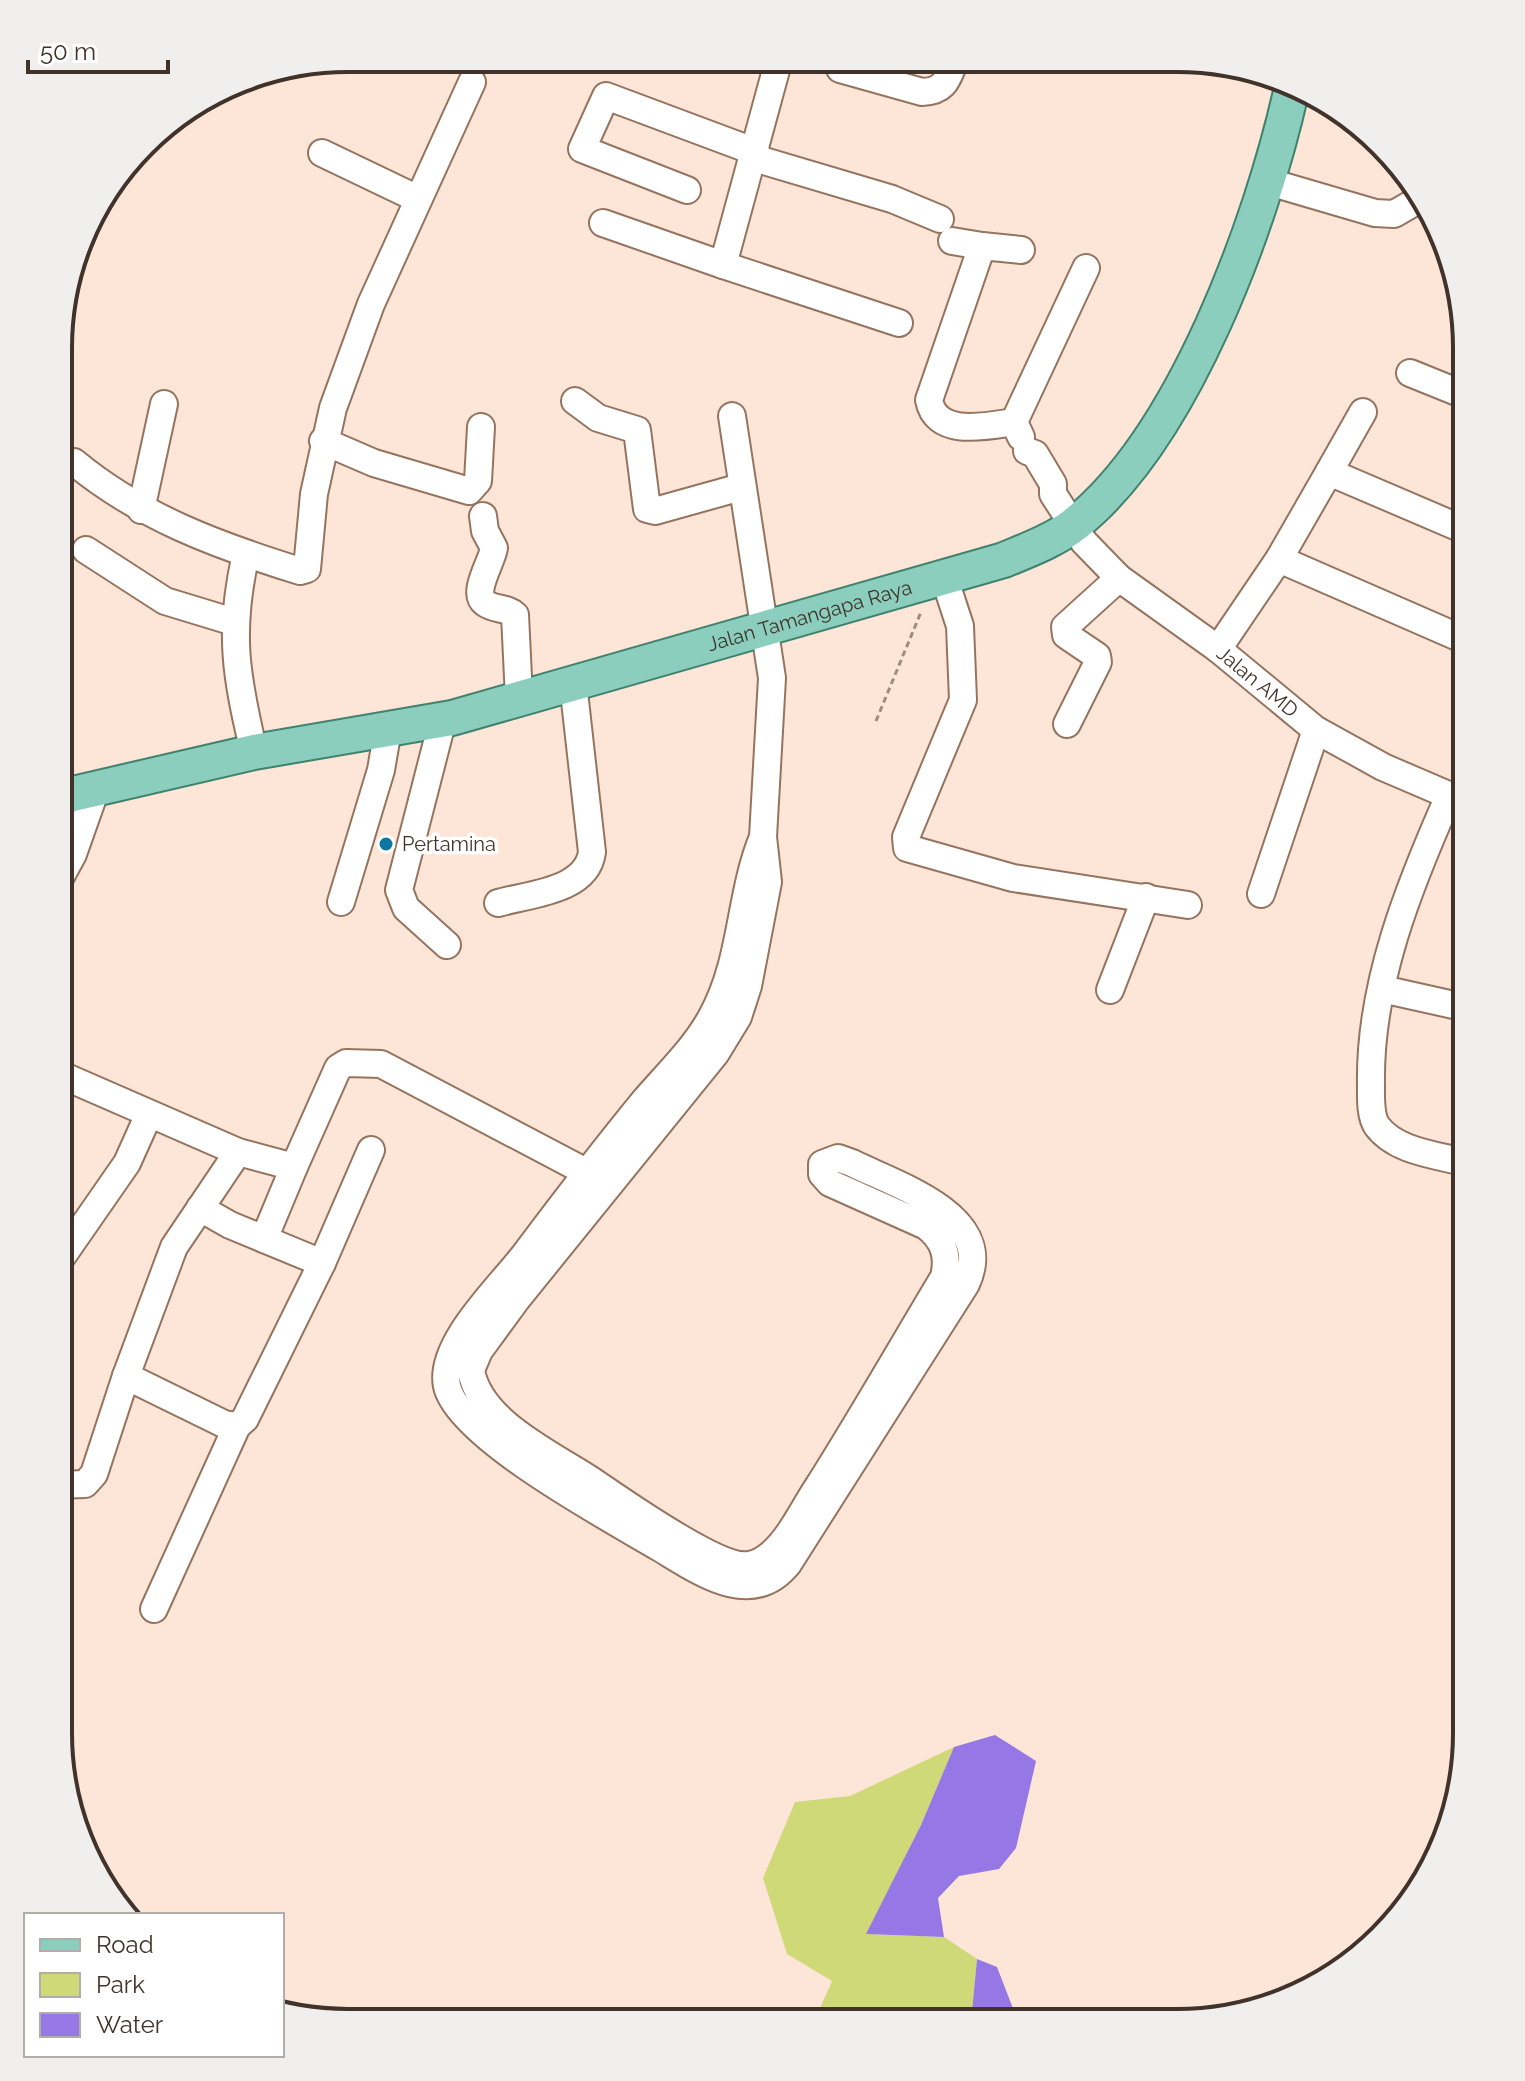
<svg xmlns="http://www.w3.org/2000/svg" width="1525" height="2081" viewBox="0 0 1525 2081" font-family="Raleway,sans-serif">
  <rect width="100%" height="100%" fill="#fde6d8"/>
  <path fill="#cfd978" d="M954 1747 921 1825 867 1934 944 1937 977 1959 971 2022H814L832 1981 787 1954 763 1878 795 1802 850 1796Z"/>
  <g fill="#9578e5">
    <path d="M995 1735 1036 1761 1016 1848 999 1869 959 1876 938 1898 944 1937 866 1934 921 1825 954 1747Z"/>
    <path d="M977 1959 997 1967 1014 2011 1050 2023 971 2022Z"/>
  </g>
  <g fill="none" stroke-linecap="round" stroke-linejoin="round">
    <g stroke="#95745f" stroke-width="30">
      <g id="minor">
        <path d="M779 59 723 265 899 323"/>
        <path d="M840 69 922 92C945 91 947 80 955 60"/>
        <path d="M322 153 418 199"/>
        <path d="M754 158 892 199 940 219"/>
        <path d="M1269 182 1375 213 1394 214 1420 199"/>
        <path d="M687 190 582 149 606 96 756 152"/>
        <path d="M603 223 723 265"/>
        <path d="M952 241 982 246"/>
        <path d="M1410 373 1467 396"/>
        <path d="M575 401 598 418 637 430 647 509 655 511 741 487"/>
        <path d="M732 416 772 678 763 837 768 882 748 986 738 1017 716 1053 517 1299 479 1351 471 1370C479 1421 550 1453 591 1480 621 1500 718 1570 749 1565 757 1564 765 1559 771 1554 791 1537 804 1507 819 1485 862 1417 902 1347 944 1277 949 1256 944 1240 926 1226L830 1183 822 1174V1164L838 1158 852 1163C898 1186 998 1216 966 1284L788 1564C751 1609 700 1572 660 1548 613 1520 458 1437 447 1386 438 1344 501 1286 525 1254 564 1202 603 1151 644 1101 668 1073 695 1048 712 1016 743 960 739 895 763 837"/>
        <path d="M1014 422C987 426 936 438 929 400L982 246 1021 250"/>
        <path d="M1021 437 1014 422 1086 268"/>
        <path d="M323 441 374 463 469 491 478 481 481 427"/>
        <path id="s1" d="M1027 451 1035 454 1053 484V494L1084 542 1119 578 1218 649 1316 730 1383 767 1467 803"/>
        <path d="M74 462C140 517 219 546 300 571L307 569 314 494 333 408 371 304 472 82"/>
        <path d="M1329 472 1363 412"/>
        <path d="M141 510 164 404"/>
        <path d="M483 516 485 531 494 548C492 562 471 593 485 603 494 610 507 607 515 615L519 698"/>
        <path d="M86 550 165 601 234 622"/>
        <path d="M246 554C228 632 236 676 254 752"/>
        <path d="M1279 559 1467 641"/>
        <path d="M944 577 960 626 963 700 906 837 907 848 1013 878 1188 905"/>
        <path d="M1218 649 1279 559 1329 472 1467 531"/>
        <path d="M443 719 399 890 406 908 447 945"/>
        <path d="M1067 724 1098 662 1097 656 1066 635 1065 627 1119 578"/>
        <path d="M1449 796C1409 886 1369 985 1371 1085 1371 1097 1370 1116 1377 1126 1396 1152 1438 1155 1467 1163"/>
        <path d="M60 878 73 854 96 789"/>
        <path d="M1261 894 1316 730"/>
        <path d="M341 902 381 770 388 729"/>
        <path d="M498 903C530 894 587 891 592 852L573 683"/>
        <path d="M1382 989 1467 1008"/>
        <path d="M1110 990 1146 897"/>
        <path d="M59 1074 238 1152 294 1167 338 1068 346 1063 381 1064 586 1172"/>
        <path d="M238 1152 174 1247 126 1376 224 1424 237 1426 245 1419 322 1263 371 1150"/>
        <path d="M200 1208 230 1225 322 1263"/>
        <path d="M264 1239 294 1167"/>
        <path d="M59 1261 127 1163 149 1114"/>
        <path d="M58 1485 85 1484 94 1474 126 1376"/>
        <path d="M154 1609 237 1426"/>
      </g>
    </g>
    <g stroke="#40826e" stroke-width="38">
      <g id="major">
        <path id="s2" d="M60 797 254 752 452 718 1004 560C1028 550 1055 540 1075 524 1184 437 1261 225 1291 92"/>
      </g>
    </g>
    <path stroke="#9e8c80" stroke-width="3" stroke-dasharray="6 4" stroke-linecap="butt" d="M876 721 921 612"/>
    <use href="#minor" stroke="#fff" stroke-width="26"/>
    <use href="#major" stroke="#8ccebe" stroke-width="34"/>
  </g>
  <circle fill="#0d76a1" stroke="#fff" stroke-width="3" cx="386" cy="844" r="8"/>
  <g text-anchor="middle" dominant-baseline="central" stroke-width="7" stroke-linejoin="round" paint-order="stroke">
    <g font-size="20" fill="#41332a" stroke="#fff">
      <text stroke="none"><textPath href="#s2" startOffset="772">Jalan Tamangapa Raya</textPath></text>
      <text stroke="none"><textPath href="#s1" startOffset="334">Jalan AMD</textPath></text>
    </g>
    <g font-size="20" fill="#41332a" stroke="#fff" text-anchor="start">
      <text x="402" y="844">Pertamina</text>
    </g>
  </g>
  <path d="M0 0H1525V2081H0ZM348 72H1177A276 276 0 0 1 1453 348V1733A276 276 0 0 1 1177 2009H348A276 276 0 0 1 72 1733V348A276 276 0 0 1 348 72Z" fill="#f0efee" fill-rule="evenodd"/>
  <path fill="none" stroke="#41332a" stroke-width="4" d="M348 72H1177A276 276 0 0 1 1453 348V1733A276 276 0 0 1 1177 2009H348A276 276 0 0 1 72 1733V348A276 276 0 0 1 348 72Z"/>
  <rect x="24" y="1913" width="260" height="144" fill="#ffffff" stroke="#b3adaa" stroke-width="2"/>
  <rect x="40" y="1939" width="40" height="12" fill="#8ccebe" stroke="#b3adaa" stroke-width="2"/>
  <text x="96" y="1953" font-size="24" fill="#41332a">Road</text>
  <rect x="40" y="1973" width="40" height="24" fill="#cfd978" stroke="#b3adaa" stroke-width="2"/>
  <text x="96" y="1993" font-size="24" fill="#41332a">Park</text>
  <rect x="40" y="2013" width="40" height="24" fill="#9578e5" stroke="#b3adaa" stroke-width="2"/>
  <text x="96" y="2033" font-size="24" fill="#41332a">Water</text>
  <path d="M28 60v12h140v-12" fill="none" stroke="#41332a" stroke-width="4"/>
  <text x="40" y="60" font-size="24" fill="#41332a" stroke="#ffffff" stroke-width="6" paint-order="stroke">50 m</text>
</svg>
